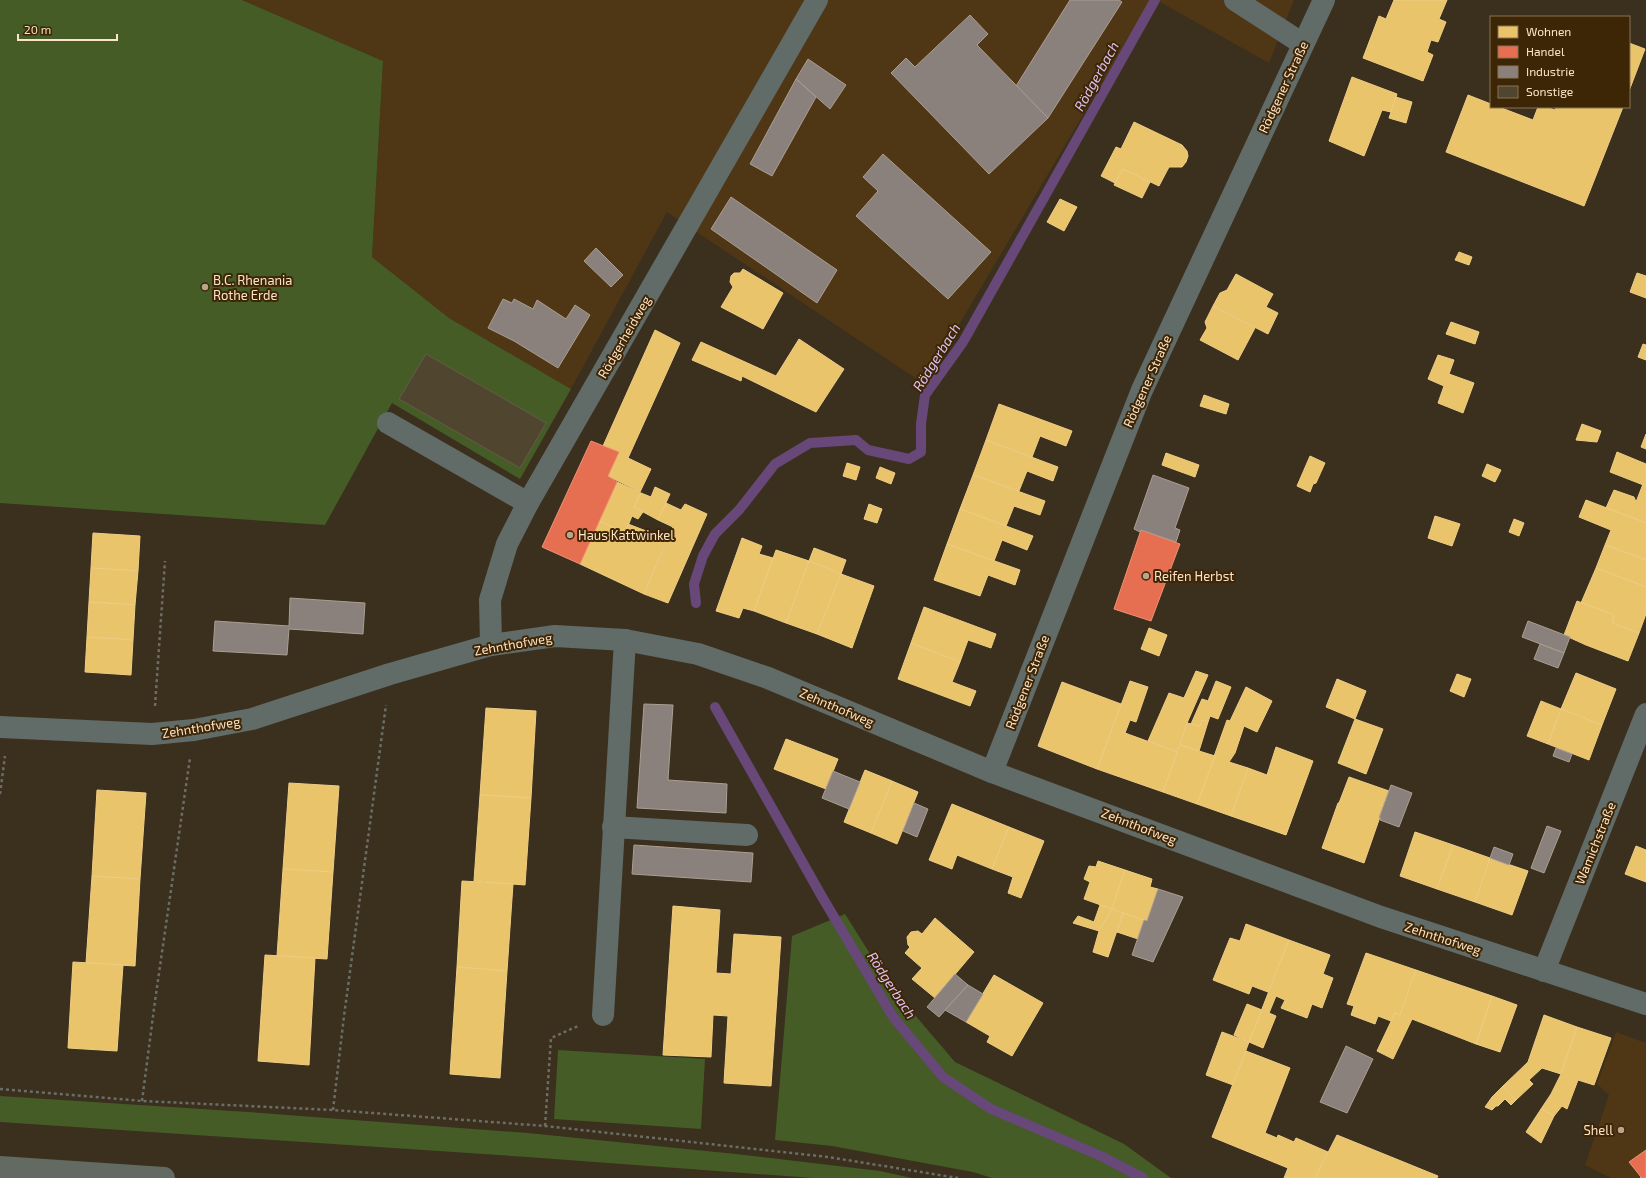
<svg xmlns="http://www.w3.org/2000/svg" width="1646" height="1178" viewBox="0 0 1646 1178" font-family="'Exo 2',sans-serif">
  <rect width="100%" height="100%" fill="#3b2f1e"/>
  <g fill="#4f3614">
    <path d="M242 0H1151L924 384 667 212 571 389 449 318 372 257 383 61Z"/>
    <path d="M1156 0H1294L1269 63Z"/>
    <path d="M1616 1032 1646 1043V1178H1611L1585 1165 1609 1095 1597 1084Z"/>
  </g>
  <g fill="#455c27">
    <path d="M0 0H242L383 61 372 257 449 318 571 389 520 479 392 403 325 525 0 503Z"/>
    <path d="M845 914 891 987 955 1062 1124 1144 1171 1178H992L973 1172 832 1146 775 1140 792 936Z"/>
    <path d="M558 1050 705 1059 701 1129 554 1119Z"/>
    <path d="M0 1096 248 1112 528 1133 736 1154 880 1171 912 1178H813L527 1157 0 1122Z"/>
  </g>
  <g fill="#e9c46a" stroke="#efcd86">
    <path d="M1394 0H1447L1439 19 1446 22 1438 42 1431 40 1427 52 1433 55 1423 81 1363 58 1379 16 1386 19Z"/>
    <path d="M1629 43 1645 49 1629 91Z"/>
    <path d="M1352 77 1397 94 1391 112 1382 110 1364 156 1329 141Z"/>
    <path d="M1468 95 1491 104V107H1499L1533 120 1538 107H1546L1555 110 1556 107H1623L1584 206 1446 152Z"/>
    <path d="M1396 97 1412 102 1406 123 1389 118Z"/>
    <path d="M1134 122 1182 145 1187 151 1188 156 1186 162 1182 167H1169L1159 186 1123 169 1115 183 1101 176 1116 147 1121 149Z"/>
    <path d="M1123 169 1150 182 1142 198 1114 185Z"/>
    <path d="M1060 199 1077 207 1064 231 1047 222Z"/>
    <path d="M1459 252 1472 257 1469 265 1455 260Z"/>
    <path d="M743 269 783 293 763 329 721 307 733 287 730 282 731 276 734 273H740Z"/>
    <path d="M1637 273 1646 276V298L1630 292Z"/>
    <path d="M1236 274 1273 294 1266 307 1278 313 1268 334 1213 306 1220 293 1227 290Z"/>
    <path d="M1213 306 1255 328 1238 360 1200 340 1207 328 1205 322Z"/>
    <path d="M1451 322 1479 332 1475 344 1446 334Z"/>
    <path d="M655 330 680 343 628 458 651 469 640 492 608 476 619 452 603 446Z"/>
    <path d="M799 339 844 369 816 412 742 376 741 381 692 360 701 342 776 376Z"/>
    <path d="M1643 344 1646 345V360L1638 357Z"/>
    <path d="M1438 355 1454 360 1449 374 1474 383 1463 413 1438 403 1444 386 1428 379Z"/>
    <path d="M1204 395 1229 404 1226 414 1200 406Z"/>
    <path d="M999 404 1072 431 1066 446 1040 436 1032 457 986 440Z"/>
    <path d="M1582 424 1601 431 1597 442 1576 440Z"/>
    <path d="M1646 434V449L1641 447Z"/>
    <path d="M986 440 1058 467 1053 481 1027 471 1019 491 973 475Z"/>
    <path d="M1617 452 1646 464V486L1610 472Z"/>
    <path d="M1166 453 1199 465 1195 477 1162 465Z"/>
    <path d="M1310 456 1325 463 1316 483 1313 484 1310 492 1297 486Z"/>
    <path d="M847 463 860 467 856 480 843 476Z"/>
    <path d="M1487 464 1501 470 1495 482 1482 476Z"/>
    <path d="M880 467 895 473 891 484 876 478Z"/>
    <path d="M973 475 1045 501 1040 515 1014 506 1006 526 960 509Z"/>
    <path d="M617 482 641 493 634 507 643 512 638 519 632 516 625 533 599 521Z"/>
    <path d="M1643 484 1646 486V523L1606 508 1614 490 1634 497 1636 502Z"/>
    <path d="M655 487 670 494 658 520 634 507 641 493 651 497Z"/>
    <path d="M1586 500 1646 523V560L1605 545 1611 530 1579 517Z"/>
    <path d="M666 503 681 510 685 504 707 514 668 603 644 594 673 527 658 520Z"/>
    <path d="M869 504 882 509 877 523 864 519Z"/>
    <path d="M960 509 1033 536 1027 550 1002 540 994 561 947 544Z"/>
    <path d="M1435 516 1460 524 1452 546 1428 538Z"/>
    <path d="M1514 519 1524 523 1519 536 1509 532Z"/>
    <path d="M599 521 625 533 628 524 667 539 644 594 580 564Z"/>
    <path d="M93 533 140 536 138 571 91 568Z"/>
    <path d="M742 538 762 546 759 554 773 558 754 611 743 608 739 618 716 611Z"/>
    <path d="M947 544 1020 570 1015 585 988 575 980 596 934 580Z"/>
    <path d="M1605 545 1646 560V587L1596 568Z"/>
    <path d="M814 548 846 560 841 574 809 561Z"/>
    <path d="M776 550 809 561 786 623 754 611Z"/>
    <path d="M809 561 841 574 817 634 786 623Z"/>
    <path d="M91 568 138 571 135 605 89 602Z"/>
    <path d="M1596 568 1646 587V614L1639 633 1612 623 1614 615 1581 603Z"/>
    <path d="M841 574 874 586 852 648 817 634Z"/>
    <path d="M1577 601 1614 615 1612 623 1639 633 1628 661 1586 645 1564 635Z"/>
    <path d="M89 602 135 605 133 640 87 637Z"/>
    <path d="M924 607 996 634 991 648 968 640 960 662 911 643Z"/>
    <path d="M1149 628 1167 635 1159 656 1141 649Z"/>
    <path d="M87 637 133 640 131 675 85 672Z"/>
    <path d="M911 643 960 662 952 682 976 691 970 706 898 679Z"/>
    <path d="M1196 671 1208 675 1187 723 1177 752 1148 741 1169 693 1184 698Z"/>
    <path d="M1576 673 1616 689 1602 725 1561 709Z"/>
    <path d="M1457 674 1471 679 1464 697 1450 691Z"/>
    <path d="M1337 679 1366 691 1355 719 1326 707Z"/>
    <path d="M1130 681 1148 687 1136 722 1130 720 1125 733 1177 752 1163 792 1097 769Z"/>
    <path d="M1216 681 1231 687 1218 719 1210 716 1208 722 1202 720 1200 726 1191 724 1202 699 1208 701Z"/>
    <path d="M1062 682 1121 704 1097 769 1038 746Z"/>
    <path d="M1246 687 1272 701 1257 732 1244 726 1235 753 1229 762 1248 768 1231 816 1197 804 1227 720 1230 721Z"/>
    <path d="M1541 701 1561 709 1548 744 1527 736Z"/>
    <path d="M486 708 536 711 531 798 480 795Z"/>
    <path d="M1561 709 1602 725 1589 760 1548 744Z"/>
    <path d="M1355 719 1383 729 1366 774 1338 763Z"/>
    <path d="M1202 720 1208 722 1199 751 1180 745 1187 723 1200 726Z"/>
    <path d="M786 739 838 759 826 789 774 769Z"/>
    <path d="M1180 745 1215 756 1197 804 1163 792Z"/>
    <path d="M1276 747 1313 761 1286 835 1231 816 1248 768 1267 775Z"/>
    <path d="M865 770 892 781 871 833 844 822Z"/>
    <path d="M1349 777 1389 791 1364 863 1322 848 1338 803H1339Z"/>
    <path d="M892 781 918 792 897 844 871 833Z"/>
    <path d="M289 783 339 786 333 872 283 869Z"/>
    <path d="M97 790 146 793 140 879 92 876Z"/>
    <path d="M480 795 531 798 525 885 474 881Z"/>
    <path d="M952 804 1009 827 992 869 957 855 952 869 929 860Z"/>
    <path d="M1009 827 1044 841 1021 898 1008 893 1013 877 992 869Z"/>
    <path d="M1415 832 1453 845 1437 889 1400 876Z"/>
    <path d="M1453 845 1490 858 1475 902 1437 889Z"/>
    <path d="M1636 846 1646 850V882L1625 874Z"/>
    <path d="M1490 858 1528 871 1512 915 1475 902Z"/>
    <path d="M1098 861 1125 870 1112 909 1084 899 1090 882 1084 879 1089 866 1096 867Z"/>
    <path d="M283 869 333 872 327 959 277 956Z"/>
    <path d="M1125 870 1152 879 1150 887 1158 889 1147 921 1112 909Z"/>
    <path d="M92 876 140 879 135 966 86 963Z"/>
    <path d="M462 881 513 884 507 971 457 967Z"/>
    <path d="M1100 905 1112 909 1099 931 1073 923 1078 916 1094 922Z"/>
    <path d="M673 906 720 910 716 973 731 974 734 934 781 937 771 1086 724 1083 728 1016 713 1015 711 1057 663 1055Z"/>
    <path d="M1112 909 1123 913 1108 957 1093 952 1099 931Z"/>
    <path d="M1123 913 1144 920 1138 939 1117 932Z"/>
    <path d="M935 918 974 952 935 998 912 979 922 968 905 953 910 947 908 945 907 937 911 932 918 931 922 934Z"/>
    <path d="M1246 924 1289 940 1268 992 1252 986 1249 994 1213 980 1230 938 1240 941Z"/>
    <path d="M1289 940 1330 955 1323 974 1333 978 1322 1008 1312 1004 1307 1018 1281 1008 1285 1000 1276 996 1269 1013 1276 1016 1263 1048 1249 1042Z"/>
    <path d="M1366 953 1416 970 1400 1015 1395 1013 1391 1021 1378 1016 1375 1024 1351 1015 1354 1006 1347 1004Z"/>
    <path d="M265 955 315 958 309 1065 258 1061Z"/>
    <path d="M73 962 123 965 117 1051 68 1048Z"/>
    <path d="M457 967 507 971 500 1078 450 1074Z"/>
    <path d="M1416 970 1492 996 1476 1044 1412 1019 1393 1059 1377 1051 1395 1013 1400 1015Z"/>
    <path d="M994 975 1043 1003 1012 1056 987 1042 990 1036 966 1022Z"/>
    <path d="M1492 996 1517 1005 1500 1052 1476 1044Z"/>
    <path d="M1247 1004 1262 1010 1249 1042 1234 1035Z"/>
    <path d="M1544 1015 1577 1027 1561 1074 1542 1068 1529 1080 1533 1084 1516 1100 1503 1086 1528 1062Z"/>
    <path d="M1577 1027 1611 1038 1594 1085 1578 1080 1567 1109 1562 1106 1554 1116 1541 1109 1551 1094 1561 1074Z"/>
    <path d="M1222 1032 1249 1042 1233 1085 1206 1075Z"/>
    <path d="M1246 1051 1290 1068 1265 1133 1277 1138 1278 1135 1294 1142 1296 1138 1328 1152 1315 1178H1284L1288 1168 1212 1137Z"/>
    <path d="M1503 1086 1516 1100 1511 1105 1505 1099 1498 1106H1496L1492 1110 1485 1107 1492 1097Z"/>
    <path d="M1541 1109 1554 1116 1541 1143 1526 1132Z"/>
    <path d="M1337 1135 1438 1176 1437 1178H1315Z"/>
  </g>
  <g fill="#e76f51" stroke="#ee9274">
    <path d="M591 441 619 452 608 476 617 482 580 564 542 547Z"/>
    <path d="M1141 530 1180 544 1151 621 1114 609Z"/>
    <path d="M1646 1150V1178H1640L1641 1177 1629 1162Z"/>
  </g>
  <g fill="#8a817c" stroke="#ac9e92">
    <path d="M1070 0H1119L1122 2 1048 118 1016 86Z"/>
    <path d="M970 15 988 34 977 45 1048 118 989 174 891 73 906 58 915 67Z"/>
    <path d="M808 59 846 85 830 109 796 79Z"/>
    <path d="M796 79 816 97 772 176 750 164Z"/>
    <path d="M883 154 991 252 948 299 856 216 878 191 863 177Z"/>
    <path d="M731 197 837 270 817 303 711 229Z"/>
    <path d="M596 248 623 275 611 287 584 261Z"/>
    <path d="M503 299 512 303 514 299 533 309 537 300 566 319 575 305 590 315 558 368 514 341 488 328Z"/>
    <path d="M1153 475 1189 488 1175 528 1180 530 1176 542 1141 530 1140 532 1134 529Z"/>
    <path d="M290 598 365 603 363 634 289 629 287 655 213 651 215 621 289 626Z"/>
    <path d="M1528 621 1570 637 1564 653 1522 637Z"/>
    <path d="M1540 644 1564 653 1558 668 1534 659Z"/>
    <path d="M644 704 673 705 668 780 727 784 726 813 637 808Z"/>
    <path d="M1556 748 1572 754 1569 762 1553 756Z"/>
    <path d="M833 771 860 782 849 809 822 798Z"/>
    <path d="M1391 785 1412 793 1399 827 1380 820 1381 818H1379Z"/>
    <path d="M914 803 928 809 917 837 903 831Z"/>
    <path d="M1547 826 1561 831 1544 873 1531 868Z"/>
    <path d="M634 845 753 853 751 882 632 874Z"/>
    <path d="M1494 847 1513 854 1509 865 1490 858Z"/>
    <path d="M1158 889 1183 897 1153 962 1132 955 1144 920 1147 921Z"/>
    <path d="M955 974 968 985 939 1017 927 1007Z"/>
    <path d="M968 985 983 994 966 1022 945 1010Z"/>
    <path d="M1346 1046 1373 1059 1347 1113 1320 1102Z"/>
  </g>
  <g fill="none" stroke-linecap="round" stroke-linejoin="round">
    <g stroke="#674878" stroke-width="10">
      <path d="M696 603 694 584 703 556 715 534 739 510 775 464 810 443 856 440 868 450 909 459 921 452V424L925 395 963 342 1155 0"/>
      <path d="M715 707 821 895 893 1017 943 1077 991 1109 1101 1156 1143 1178"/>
    </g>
  </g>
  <path fill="#50452e" stroke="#655c47" d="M426 354 546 423 520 468 399 399Z"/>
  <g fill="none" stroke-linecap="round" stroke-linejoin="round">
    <g stroke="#6b6d67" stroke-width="2.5" stroke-dasharray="3 3" stroke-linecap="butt">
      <path d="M155 706 165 561"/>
      <path d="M0 794 5 756"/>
      <path d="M0 1089 142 1101 333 1110 545 1126 828 1157 958 1178"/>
      <path d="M142 1101 155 1001 190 758"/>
      <path d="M333 1110 344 1016 386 705"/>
      <path d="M545 1126 551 1038 578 1026"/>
    </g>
    <g stroke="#616b68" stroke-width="22">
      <path d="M1235 0 1303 44"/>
      <path d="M388 423 528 503"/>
      <path d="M491 645 490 600 507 544 528 503 817 0"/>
      <path d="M0 727 152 734 194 730 252 719 390 674 491 645 555 636 625 640 698 654 768 678 992 772 1381 917 1646 1004"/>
      <path d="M992 772 1142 390 1324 0"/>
      <path d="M613 827 747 835"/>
      <path d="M1544 971 1646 714"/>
      <path d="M603 1015 625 640"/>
    </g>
    <path stroke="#626a62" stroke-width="22" d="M0 1167 164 1178"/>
  </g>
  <g fill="#b9a48c" stroke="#3d2606" stroke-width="1.5">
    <circle cx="205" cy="287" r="4"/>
    <circle cx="570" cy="535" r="4"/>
    <circle cx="1146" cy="576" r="4"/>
    <circle cx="1621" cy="1130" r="4"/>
  </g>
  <g text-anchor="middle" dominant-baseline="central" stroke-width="4" stroke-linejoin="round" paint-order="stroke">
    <g font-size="13" fill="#fde3c7" stroke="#3d2606">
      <text transform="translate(1283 87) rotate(-65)">Rödgener Straße</text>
      <text transform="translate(624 337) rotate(-60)">Rödgerheidweg</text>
      <text transform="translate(1147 381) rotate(-66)">Rödgener Straße</text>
      <text transform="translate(513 644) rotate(-10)">Zehnthofweg</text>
      <text transform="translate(1027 682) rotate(-69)">Rödgener Straße</text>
      <text transform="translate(837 707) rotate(23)">Zehnthofweg</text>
      <text transform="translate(201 727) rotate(-9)">Zehnthofweg</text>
      <text transform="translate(1139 826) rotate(21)">Zehnthofweg</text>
      <text transform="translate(1595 843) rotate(-68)">Wamichstraße</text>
      <text transform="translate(1443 938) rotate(18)">Zehnthofweg</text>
    </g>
    <g font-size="13" fill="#fde3c7" stroke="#3d2606" text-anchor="start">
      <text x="213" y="280">B.C. Rhenania<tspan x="213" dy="15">Rothe Erde</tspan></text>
      <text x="578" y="535">Haus Kattwinkel</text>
      <text x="1154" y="576">Reifen Herbst</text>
      <text x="1613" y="1130" text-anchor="end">Shell</text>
    </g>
    <g font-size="14" font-style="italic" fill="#dec2f3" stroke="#3d2606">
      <text transform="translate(1096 76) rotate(-61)">Rödgerbach</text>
      <text transform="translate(936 357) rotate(-58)">Rödgerbach</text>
      <text transform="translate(892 985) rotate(57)">Rödgerbach</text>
    </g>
  </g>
  <rect x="1490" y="16" width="140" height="92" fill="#3d2606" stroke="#8a7253"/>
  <rect x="1498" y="26" width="20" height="12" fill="#e9c46a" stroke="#8a7253"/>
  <text x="1526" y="36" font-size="12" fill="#fde3c7">Wohnen</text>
  <rect x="1498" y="46" width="20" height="12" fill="#e76f51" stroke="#8a7253"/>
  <text x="1526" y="56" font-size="12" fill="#fde3c7">Handel</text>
  <rect x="1498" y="66" width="20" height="12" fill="#8a817c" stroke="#8a7253"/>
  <text x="1526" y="76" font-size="12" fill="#fde3c7">Industrie</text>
  <rect x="1498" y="86" width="20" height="12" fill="#50452e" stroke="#8a7253"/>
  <text x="1526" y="96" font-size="12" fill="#fde3c7">Sonstige</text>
  <path d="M18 34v6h99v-6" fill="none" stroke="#fde3c7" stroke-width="2"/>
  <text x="24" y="34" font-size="12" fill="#fde3c7" stroke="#3d2606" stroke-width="3" paint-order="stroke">20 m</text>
</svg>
